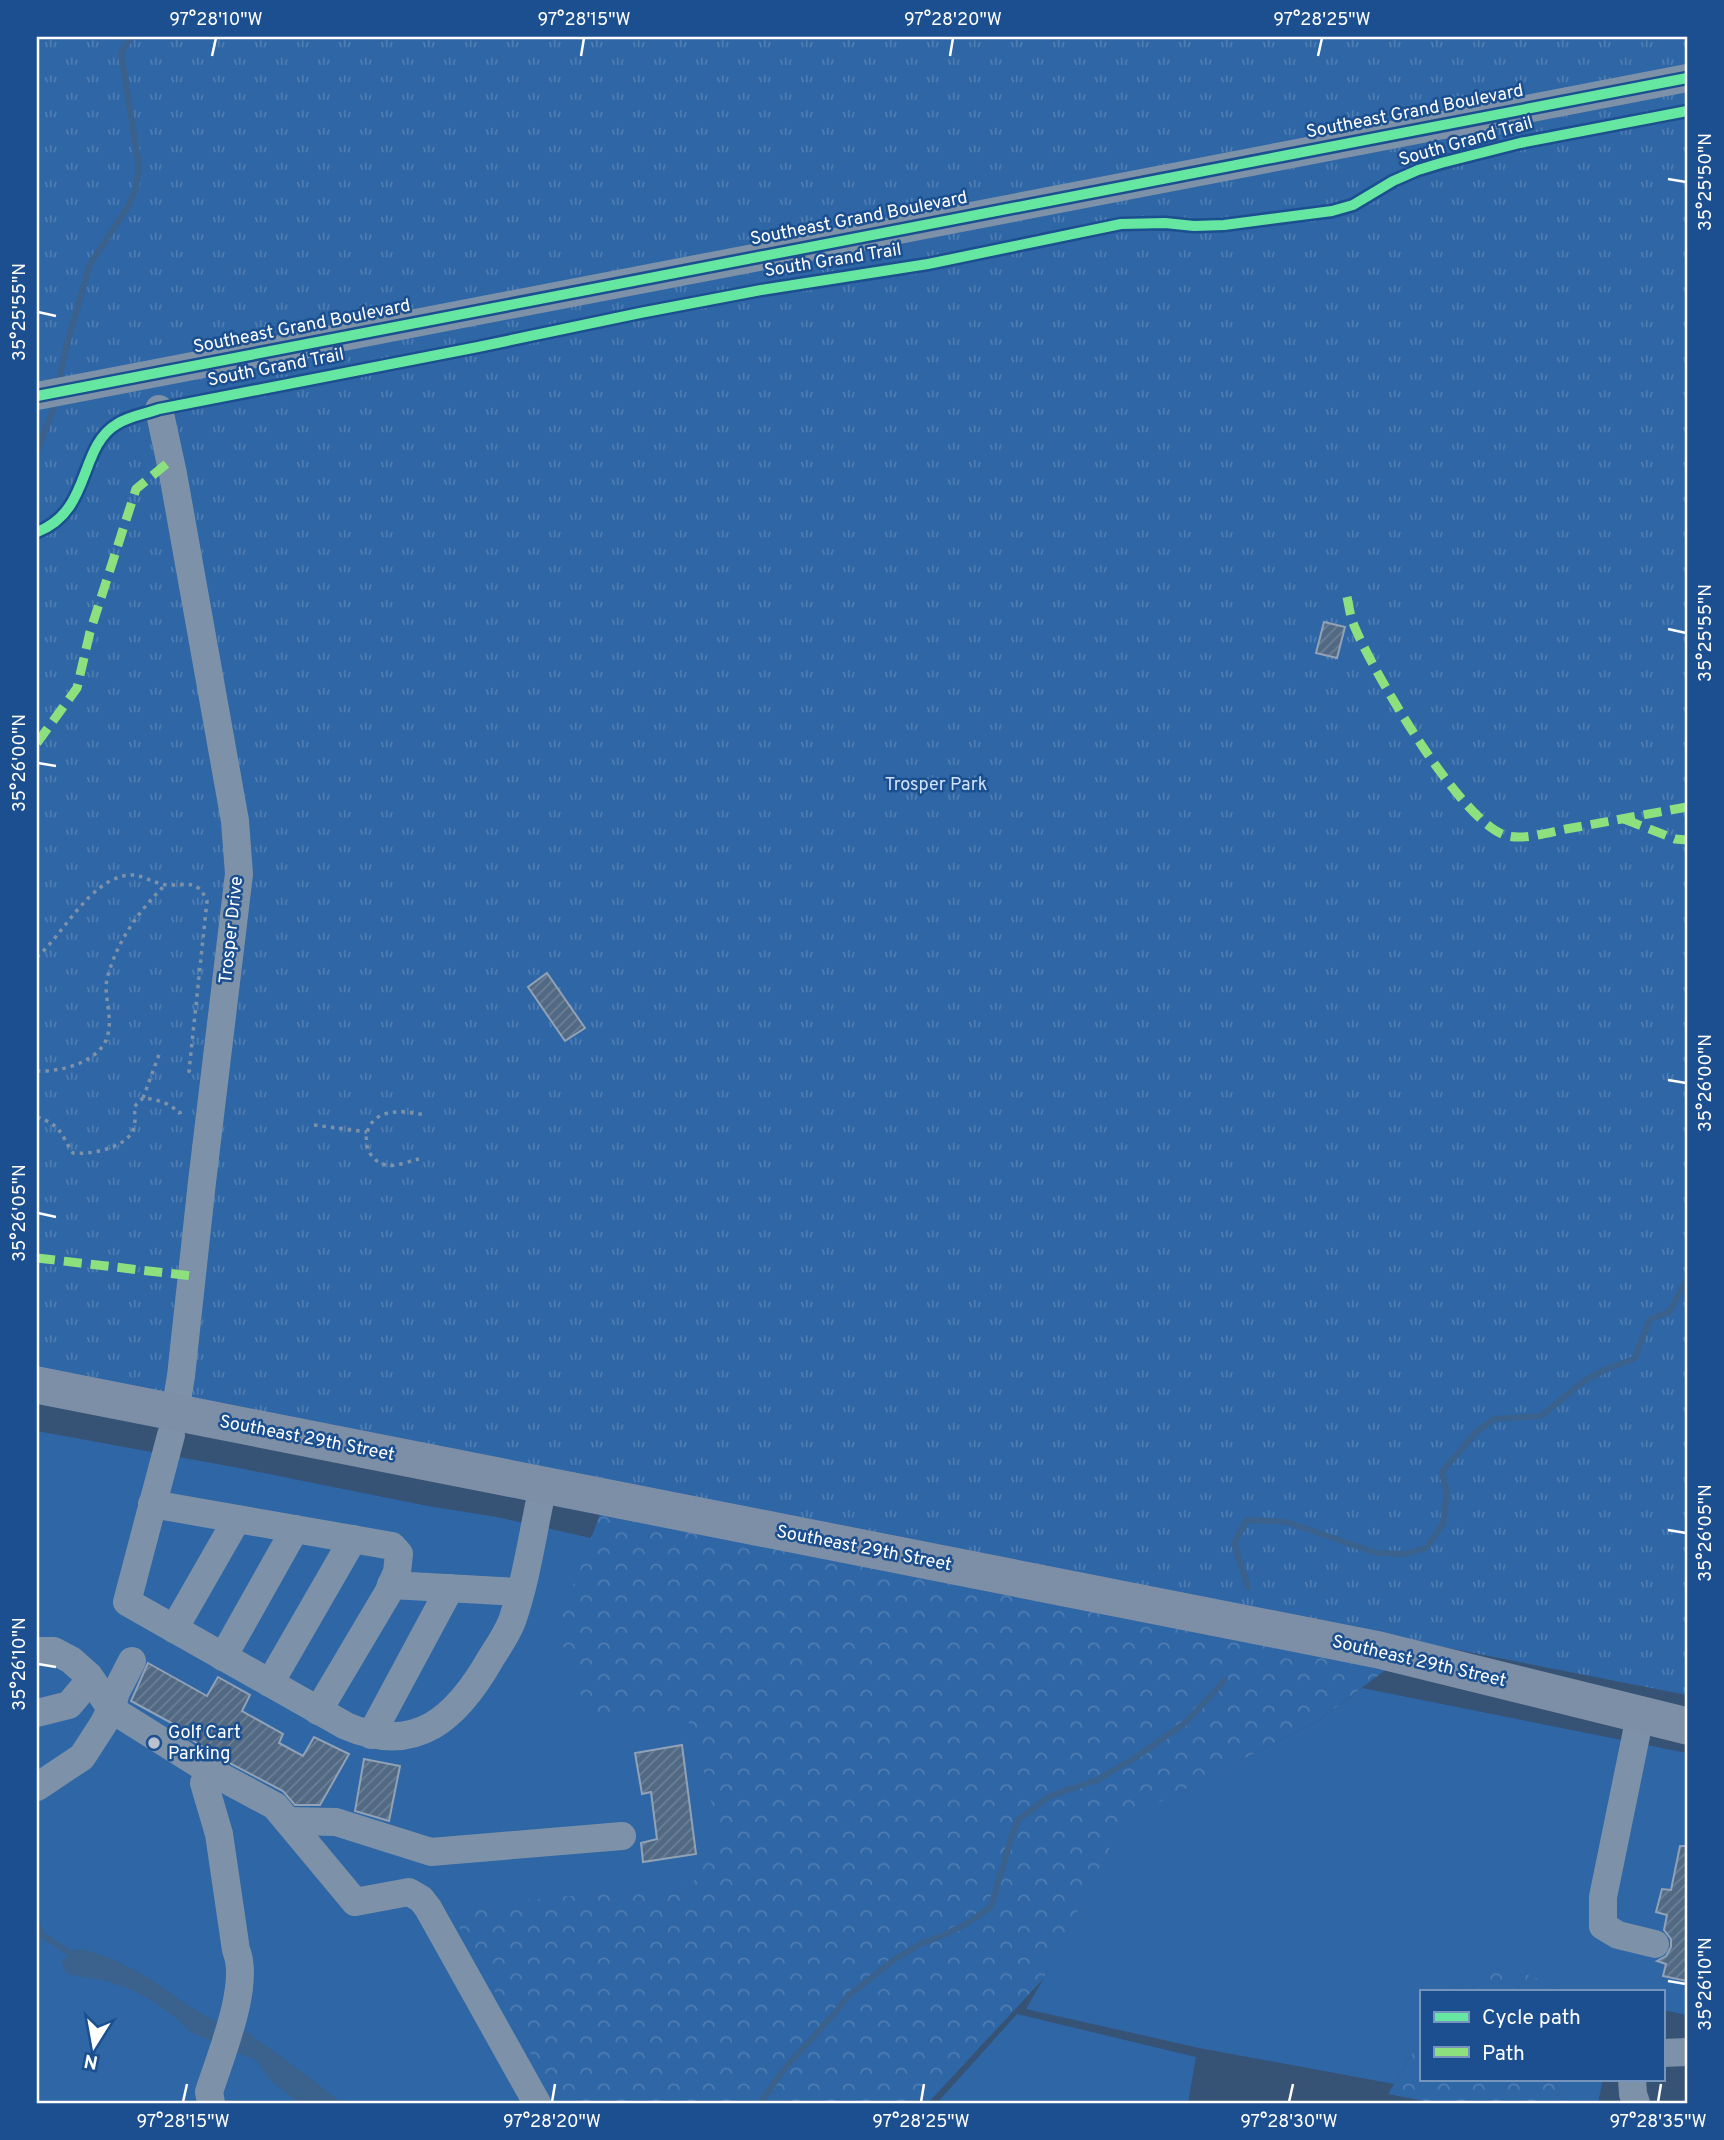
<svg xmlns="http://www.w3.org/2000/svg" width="1724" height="2140" viewBox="0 0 1724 2140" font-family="Overpass,sans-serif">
  <defs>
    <pattern id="forest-crowns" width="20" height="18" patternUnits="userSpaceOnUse" patternTransform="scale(1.75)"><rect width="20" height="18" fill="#2f66a5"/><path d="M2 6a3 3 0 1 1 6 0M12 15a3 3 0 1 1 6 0" fill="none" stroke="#4e7db2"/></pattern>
    <pattern id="park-tufts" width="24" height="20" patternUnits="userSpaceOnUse" patternTransform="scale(1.75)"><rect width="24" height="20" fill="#2f66a5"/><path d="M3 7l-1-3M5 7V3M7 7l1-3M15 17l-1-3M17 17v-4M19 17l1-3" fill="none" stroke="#4e7db2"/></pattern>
    <pattern id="building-hatch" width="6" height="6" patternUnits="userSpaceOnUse" patternTransform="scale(1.75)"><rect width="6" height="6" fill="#526984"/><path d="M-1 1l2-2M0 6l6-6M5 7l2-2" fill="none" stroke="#6c8096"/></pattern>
  </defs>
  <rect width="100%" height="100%" fill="#365274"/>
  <g fill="#2f66a5">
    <path d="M37 1431 239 1468 428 1506 497 1517 774 1579 1171 1796 1319 1720 1362 1688 1687 1753V2015L1663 2010V1991H1559L1553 1984 1459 1983 1451 1991H1421V2039L1394 2084 1199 2048 1026 2009 1044 1978 1087 1891 902 2103H37Z"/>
    <path d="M1017 2014 1196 2057 1188 2103H937Z"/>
    <path d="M1553 2079H1603L1598 2103H1564Z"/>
  </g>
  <g fill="url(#forest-crowns)">
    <path d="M632 1430 1517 1571 1319 1720 1123 1821 1044 1978 928 2103H573L552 2092 448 1908 692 1884 720 1841 699 1750 684 1710 589 1717 557 1628Z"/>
    <path d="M1505 1967 1553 1984 1559 1991H1451L1459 1983Z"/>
    <path d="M1421 2039V2079H1553L1564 2103H1435L1388 2094Z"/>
  </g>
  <path fill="url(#park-tufts)" d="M37 37H1687V1695L37 1370Z"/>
  <path fill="#3b618d" d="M74 1949 86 1950 113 1959 153 1980 187 2005 219 2023 247 2032 310 2078 342 2103H299L270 2080 257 2061 189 2031 180 2021 154 2002 134 1991 107 1981 67 1974 61 1962Z"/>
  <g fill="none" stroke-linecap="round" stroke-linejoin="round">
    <g stroke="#3b618d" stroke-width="6">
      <path d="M58 384 66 348 90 264 129 205 136 188 139 166 121 53 131 37"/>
      <path d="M37 452 52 413 55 401"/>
      <path d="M1248 1587 1234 1543 1247 1520 1287 1522 1376 1553 1406 1554 1426 1548 1443 1524 1447 1493 1442 1472 1476 1432 1494 1419 1541 1416 1584 1381 1606 1369 1634 1359 1650 1319 1669 1312 1687 1280"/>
      <path d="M37 1922 42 1935 75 1956"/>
      <path d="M760 2103 786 2067 833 2015 848 1996 895 1959 920 1944 946 1934 966 1924 991 1907 1012 1835 1018 1820 1050 1796 1097 1780 1136 1757 1185 1723 1225 1680"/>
    </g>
  </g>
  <g fill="url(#building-hatch)" stroke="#92a2b6" stroke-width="2">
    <path d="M1324 622 1345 627 1337 658 1316 653Z"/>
    <path d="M547 973 585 1028 565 1041 528 987Z"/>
    <path d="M148 1663 207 1696 218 1677 250 1695 242 1711 283 1734 279 1743 303 1756 314 1737 349 1754 320 1805H295L283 1791 218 1757 186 1736 188 1732 131 1701Z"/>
    <path d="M682 1745 696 1854 643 1862 641 1843 657 1839 651 1792 642 1794 635 1753Z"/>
    <path d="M364 1759 400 1766 389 1821 355 1811Z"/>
    <path d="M1680 1846H1687V1981L1663 1976 1666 1964 1657 1961 1666 1956 1671 1947V1939L1664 1930 1667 1915 1656 1912 1662 1889 1671 1890Z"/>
  </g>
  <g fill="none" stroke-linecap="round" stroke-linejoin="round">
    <g stroke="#7d92a8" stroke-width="3.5" stroke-dasharray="3.5 5" stroke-linecap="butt">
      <path d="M37 957C64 934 90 878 130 875 142 874 154 884 167 885 187 886 197 878 207 901L189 1071 191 1075"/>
      <path d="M37 1071C61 1072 102 1062 108 1034 113 1015 102 993 108 975 119 938 139 911 165 885"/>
      <path d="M143 1098 160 1052"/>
      <path d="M37 1117C61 1125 60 1133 73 1153 90 1155 126 1148 133 1130 136 1123 135 1114 134 1107L143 1098C156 1099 170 1103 179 1113L186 1110"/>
      <path d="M314 1125 367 1132"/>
      <path d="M419 1159C409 1161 396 1167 386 1165 361 1159 360 1124 382 1115 396 1109 412 1113 426 1115"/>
    </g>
    <g stroke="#7d92a8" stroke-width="28">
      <path d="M37 396 1687 78"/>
      <path d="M159 409 173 474 235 821 239 874 202 1182 181 1376 175 1412"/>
      <path d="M171 1435 127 1602 346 1726C416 1756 457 1718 491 1658 498 1647 507 1634 512 1621 527 1578 533 1531 543 1486"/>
      <path d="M152 1504 392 1546 399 1554 397 1572 388 1593 318 1711"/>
      <path d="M391 1585 519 1592"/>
      <path d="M174 1629 237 1519"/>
      <path d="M37 1651H54L71 1660 89 1676 111 1709 210 1771"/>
      <path d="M223 1657 295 1529"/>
      <path d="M270 1683 353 1539"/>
      <path d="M37 1713 69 1705 85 1686 93 1682"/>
      <path d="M1639 1721 1603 1897V1926L1618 1935 1655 1944"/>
      <path d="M371 1735 450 1588"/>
      <path d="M37 1787 82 1757 104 1723 111 1709 116 1692 132 1661"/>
      <path d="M288 1821 336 1822 431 1852 622 1836"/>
      <path d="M1663 2053 1687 2052"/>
      <path d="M1632 2079 1633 2094 1636 2103"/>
      <path d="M211 2103 209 2092C220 2057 251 1984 236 1950L219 1834 204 1783 210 1771 275 1806 355 1902 409 1892 421 1899 428 1908 537 2103"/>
    </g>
    <path stroke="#7d8ea7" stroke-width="37" d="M37 1385 1379 1650 1687 1726"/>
    <g stroke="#8de07e" stroke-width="9" stroke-dasharray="18 9" stroke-linecap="butt">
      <path d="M1347 597C1349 606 1350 615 1353 623 1370 667 1463 827 1508 836 1524 840 1550 832 1566 829 1607 822 1647 814 1687 807"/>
      <path d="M37 743 77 688 90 632 136 489 170 461"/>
      <path d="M1624 819 1675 839 1687 840"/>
      <path d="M37 1258 192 1276"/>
    </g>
    <g stroke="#1b4f8f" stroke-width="15">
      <g id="cycleway">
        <path d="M37 396 1687 78"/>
        <path d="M37 532C92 511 78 447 117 424 129 416 145 414 159 409L478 347 640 313 761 290 928 264 1121 224 1165 223 1194 226 1224 225 1332 211 1353 205 1393 181 1418 170 1441 163 1520 143 1687 111"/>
      </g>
    </g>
    <use href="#cycleway" stroke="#66e7a1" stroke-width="10"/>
  </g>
  <path fill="none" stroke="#fff" stroke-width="2.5" d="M212 56 216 38M581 56 584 38M950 56 953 38M1318 56 1322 38M1668 179 1686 182M38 312 56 316M1668 629 1686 633M38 763 56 766M1668 1080 1686 1083M38 1213 56 1217M1668 1530 1686 1533M38 1664 56 1667M1668 1981 1686 1984M183 2102 187 2084M552 2102 555 2084M921 2102 924 2084M1289 2102 1293 2084M1658 2102 1661 2084"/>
  <circle fill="#b9c2ce" stroke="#1b4f8f" stroke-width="2.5" cx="154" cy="1743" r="7"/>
  <g text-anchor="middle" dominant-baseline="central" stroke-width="5" stroke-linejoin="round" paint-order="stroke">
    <g font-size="18" fill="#fff" stroke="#1b4f8f">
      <text transform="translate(1415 112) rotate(-11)">Southeast Grand Boulevard</text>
      <text transform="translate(1466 142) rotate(-16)">South Grand Trail</text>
      <text transform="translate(859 219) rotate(-11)">Southeast Grand Boulevard</text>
      <text transform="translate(833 261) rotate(-9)">South Grand Trail</text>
      <text transform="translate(302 327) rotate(-11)">Southeast Grand Boulevard</text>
      <text transform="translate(276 368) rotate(-11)">South Grand Trail</text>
      <text transform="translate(232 930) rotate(-84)">Trosper Drive</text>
      <text transform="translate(307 1439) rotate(11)">Southeast 29th Street</text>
      <text transform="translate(864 1549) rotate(11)">Southeast 29th Street</text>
      <text transform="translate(1419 1662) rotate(13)">Southeast 29th Street</text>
    </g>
    <g font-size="18" fill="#cfe3fa" stroke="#1b4f8f">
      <text x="936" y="785">Trosper Park</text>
    </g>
    <g font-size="18" fill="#fff" stroke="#1b4f8f" text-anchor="start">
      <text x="168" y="1733">Golf Cart<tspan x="168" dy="21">Parking</tspan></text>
    </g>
  </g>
  <rect width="1724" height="2140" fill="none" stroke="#1b4f8f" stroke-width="77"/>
  <rect x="1420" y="1990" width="245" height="91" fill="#1b4f8f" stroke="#7695bc" stroke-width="2"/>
  <rect x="1434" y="2012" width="35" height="10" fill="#66e7a1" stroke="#7695bc" stroke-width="2"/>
  <text x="1482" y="2024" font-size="21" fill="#ffffff">Cycle path</text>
  <rect x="1434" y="2047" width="35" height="10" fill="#8de07e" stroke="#7695bc" stroke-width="2"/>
  <text x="1482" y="2060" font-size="21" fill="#ffffff">Path</text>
  <g transform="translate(94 2046) rotate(191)" stroke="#1b4f8f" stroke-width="5" paint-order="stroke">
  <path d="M0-5L12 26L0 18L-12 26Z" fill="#ffffff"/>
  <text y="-10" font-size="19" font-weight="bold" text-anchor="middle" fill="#ffffff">N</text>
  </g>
  <rect x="38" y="38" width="1648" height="2064" fill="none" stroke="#fff" stroke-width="2.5"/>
  <g font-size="18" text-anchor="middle" fill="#fff">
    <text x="216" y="25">97°28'10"W</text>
    <text x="584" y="25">97°28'15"W</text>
    <text x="953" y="25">97°28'20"W</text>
    <text x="1322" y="25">97°28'25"W</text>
    <text transform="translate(1705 182) rotate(-90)" y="6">35°25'50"N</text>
    <text transform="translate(19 312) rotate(-90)" y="6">35°25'55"N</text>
    <text transform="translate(1705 633) rotate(-90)" y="6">35°25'55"N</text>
    <text transform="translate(19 763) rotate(-90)" y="6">35°26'00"N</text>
    <text transform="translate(1705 1083) rotate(-90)" y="6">35°26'00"N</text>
    <text transform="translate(19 1213) rotate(-90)" y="6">35°26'05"N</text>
    <text transform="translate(1705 1533) rotate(-90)" y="6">35°26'05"N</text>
    <text transform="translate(19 1664) rotate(-90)" y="6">35°26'10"N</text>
    <text transform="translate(1705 1984) rotate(-90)" y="6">35°26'10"N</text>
    <text x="183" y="2127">97°28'15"W</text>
    <text x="552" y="2127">97°28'20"W</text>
    <text x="921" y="2127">97°28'25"W</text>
    <text x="1289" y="2127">97°28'30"W</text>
    <text x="1658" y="2127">97°28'35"W</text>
  </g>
</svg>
